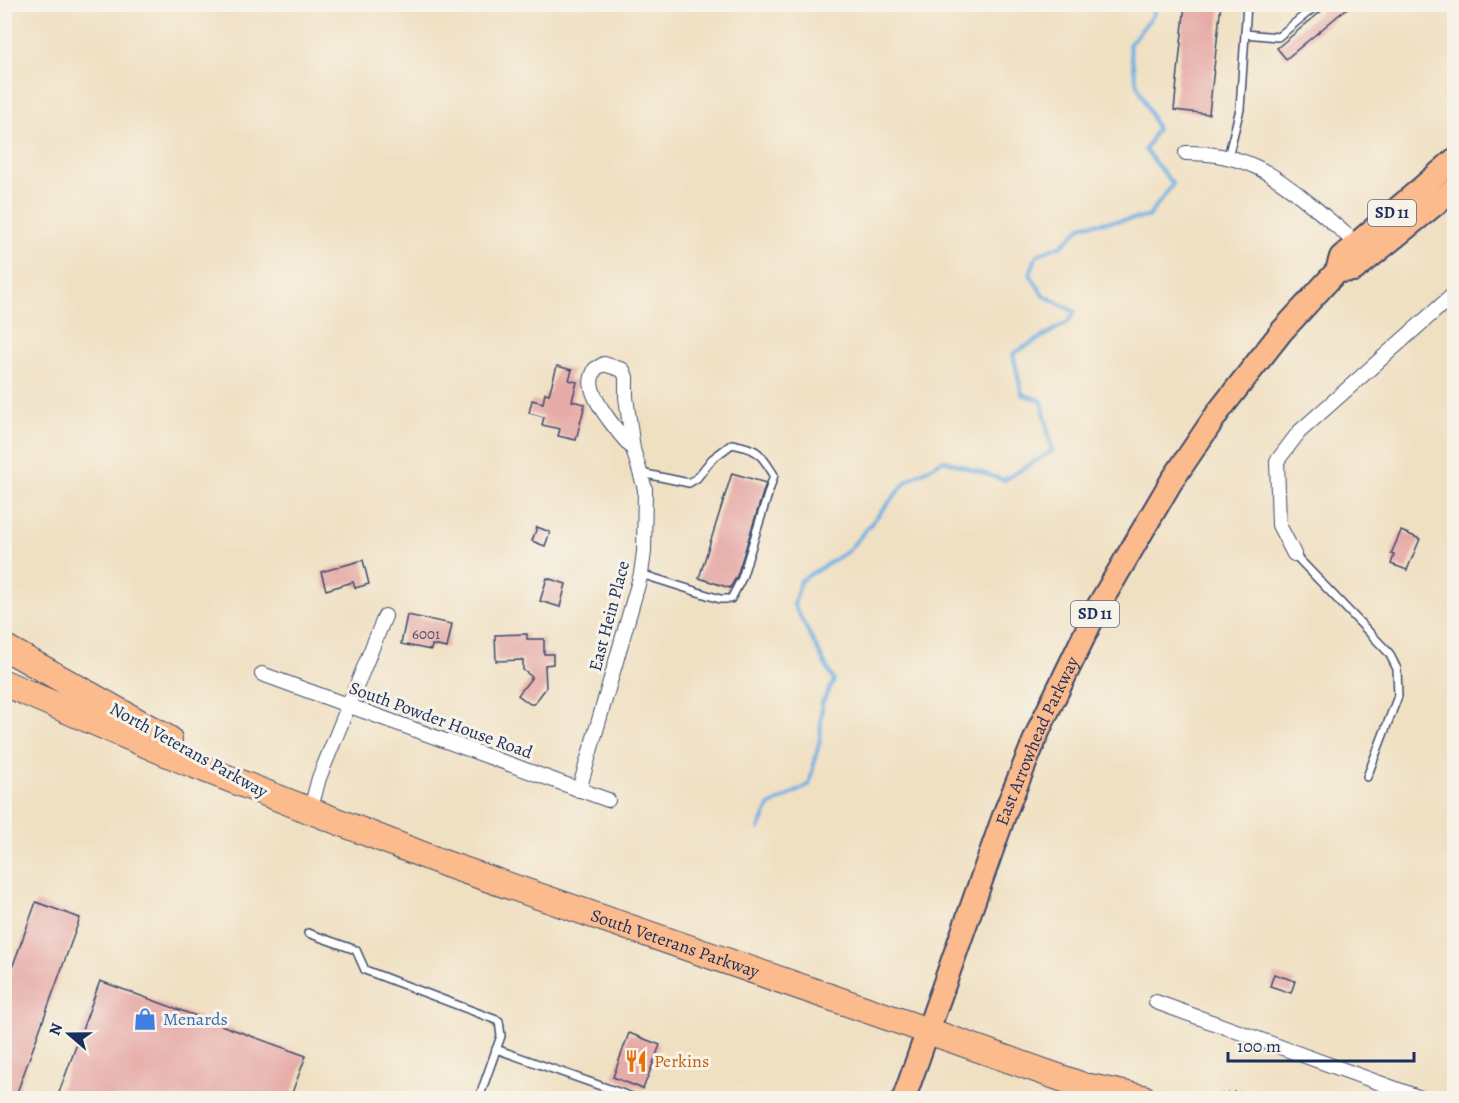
<svg xmlns="http://www.w3.org/2000/svg" width="1459" height="1103" viewBox="0 0 1459 1103" font-family="Alegreya,serif">
  <rect width="100%" height="100%" fill="#f7f3e8"/>
  <filter id="ink" filterUnits="userSpaceOnUse"><feTurbulence type="fractalNoise" baseFrequency=".0167" numOctaves="2"/><feDisplacementMap in="SourceGraphic" scale="12" xChannelSelector="R" yChannelSelector="G"/><feConvolveMatrix kernelMatrix="1 2 1 2 8 2 1 2 1" color-interpolation-filters="sRGB"/></filter>
  <filter id="wash" filterUnits="userSpaceOnUse"><feTurbulence type="fractalNoise" baseFrequency=".008" numOctaves="4" result="noise"/><feDisplacementMap in="SourceGraphic" scale="24" xChannelSelector="R" yChannelSelector="G"/><feGaussianBlur stdDeviation="1.35" result="paint"/><feColorMatrix in="noise" values="0 0 0 0 0 0 0 0 0 0 0 0 0 0 0 0 0 1.4 0 .05"/><feComposite in="paint" operator="in"/></filter>
  <g filter="url(#wash)">
    <rect width="100%" height="100%" fill="#f0e0c2"/>
    <g fill="none" stroke-linecap="round" stroke-linejoin="round">
      <path stroke="#6eafe2" stroke-width="4" d="M759 829 769 806 809 785 820 739 822 703 834 681 794 605 800 581 848 551 907 481 943 460 1004 480 1052 451 1042 401 1022 394 1013 354 1068 322 1075 312 1043 295 1030 274 1037 255 1062 245 1083 225 1148 217 1173 184 1145 150 1157 129 1137 84 1129 45 1154 14V4"/>
    </g>
    <g id="blocks">
      <g fill="#e6aaa7">
        <path d="M1185 4H1221L1209 114 1174 110Z"/>
        <path d="M1330 4H1352L1286 59 1277 48Z"/>
        <path d="M557 366 572 370 569 380 577 382 572 401 585 404 576 440 558 436 560 429 542 425 544 417 529 413 532 400 543 403 545 393 549 394Z"/>
        <path d="M732 473 766 483 737 576 730 588 699 578Z"/>
        <path d="M537 527 550 532 545 546 532 541Z"/>
        <path d="M1401 531 1420 539 1407 570 1391 564 1394 555 1391 554Z"/>
        <path d="M363 560 369 584 355 588 353 582 326 590 321 572Z"/>
        <path d="M547 578 566 584 560 607 540 601Z"/>
        <path d="M407 615 452 624 447 648 432 645 431 650 401 644Z"/>
        <path d="M527 634V639H544V654H553V664L545 665 546 688 534 704H530L518 695 532 677 523 670V660L496 661 495 635Z"/>
        <path d="M36 902 80 918 15 1098H4V990Z"/>
        <path d="M1274 974 1295 981 1291 993 1270 986Z"/>
        <path d="M100 981 306 1056 290 1098H57Z"/>
        <path d="M629 1033 660 1045 643 1089 613 1077Z"/>
      </g>
    </g>
  </g>
  <g filter="url(#ink)">
    <use href="#blocks" fill-opacity="0" stroke="#3b4a6d" stroke-width="1.5"/>
    <g fill="none" stroke-linecap="round" stroke-linejoin="round">
      <g stroke="#3b4a6d" stroke-width="10">
        <g id="lane">
          <path d="M1245 34 1278 37 1318 4"/>
          <path d="M1228 157 1240 109 1247 4"/>
          <path d="M641 473 689 483 697 478 712 459 732 444C759 449 760 453 774 475L742 578 731 599H720L641 574"/>
          <path d="M1294 554 1389 653 1397 669 1398 696 1367 777"/>
          <path d="M308 933 356 950 365 970 499 1021 501 1036 479 1098"/>
          <path d="M496 1049 635 1098"/>
        </g>
      </g>
      <g stroke="#3b4a6d" stroke-width="16">
        <g id="street">
          <path d="M1186 153C1244 153 1272 172 1315 208 1330 221 1346 233 1360 248"/>
          <path d="M1294 554 1279 525 1277 461 1299 432 1454 294"/>
          <path d="M262 674 608 800"/>
          <path d="M579 790 641 574 644 552 645 489 633 449 626 397V377L623 370 604 364 595 369C592 376 590 381 592 388 596 406 620 435 633 449"/>
          <path d="M310 812 319 778 385 616"/>
          <path d="M1156 1002 1421 1098"/>
        </g>
      </g>
      <g stroke="#3b4a6d" stroke-width="26">
        <g id="primary">
          <path d="M1337 271 1354 270 1454 189"/>
          <path id="s1" d="M904 1098 1006 810 1040 727 1099 605 1171 482 1219 411 1282 331 1337 271 1341 257 1454 160"/>
        </g>
      </g>
      <g stroke="#3b4a6d" stroke-width="28">
        <g id="highway">
          <path d="M4 647 169 739"/>
          <path id="s2" d="M4 683 189 763 446 864 928 1031 1078 1084 1107 1098"/>
          <path d="M1090 1087 1143 1098"/>
        </g>
      </g>
      <path stroke="#3b4a6d" stroke-width="2" stroke-dasharray="1.5 4.5" stroke-linecap="butt" d="M1210 1098C1231 1088 1257 1092 1279 1098"/>
      <use href="#lane" stroke="#fff" stroke-width="7"/>
      <use href="#street" stroke="#fff" stroke-width="14"/>
      <use href="#primary" stroke="#fbbb8d" stroke-width="22"/>
      <use href="#highway" stroke="#fbbb8d" stroke-width="26"/>
    </g>
  </g>
  <defs>
    <g id="shop-bare" transform="scale(1.8)"><path d="M-5-2.5h2.3a2.7 3.5 0 0 1 5.4 0H5L5.5 6h-11ZM-1.5-2.5h3a1.5 2.3 0 0 0-3 0Z" fill="#3f7fe0" stroke="#f7f3e8" stroke-width="2.5" paint-order="stroke"/></g>
    <g id="restaurant-bare" transform="scale(1.8)"><path d="M-5-6h1v4h1v-4h1v4h1v-4h1v5L-1.5 .5V6h-2V.5L-5-1ZM5-6V6H3V1.5H1.5Q1.5-4 5-6Z" fill="#e8710a" stroke="#f7f3e8" stroke-width="2.5" paint-order="stroke"/></g>
  </defs>
  <g fill-rule="evenodd">
    <use href="#shop-bare" x="145" y="1019"/>
    <use href="#restaurant-bare" x="636" y="1061"/>
  </g>
  <g text-anchor="middle" dominant-baseline="central" stroke-width="6" stroke-linejoin="round" paint-order="stroke">
    <g font-size="15" fill="#4e4e70">
      <text x="426" y="634">6001</text>
    </g>
    <g fill="#f7f3e8" stroke="#5d6a87" stroke-width="1.5">
      <rect x="1368" y="200" width="48" height="26" rx="4.5"/>
      <rect x="1071" y="601" width="48" height="26" rx="4.5"/>
    </g>
    <g font-size="16" font-weight="bold" fill="#1b2f5e">
      <text x="1392" y="213">SD 11</text>
      <text x="1095" y="614">SD 11</text>
    </g>
    <g font-size="18" fill="#1b2f5e" stroke="#f7f3e8">
      <text transform="translate(609 616) rotate(-75)">East Hein Place</text>
      <text transform="translate(441 720) rotate(20)">South Powder House Road</text>
      <text stroke="none"><textPath href="#s1" startOffset="381">East Arrowhead Parkway</textPath></text>
      <text transform="translate(189 750) rotate(29)">North Veterans Parkway</text>
      <text stroke="none"><textPath href="#s2" startOffset="720">South Veterans Parkway</textPath></text>
    </g>
    <g font-size="18" fill="#366cbe" stroke="#f7f3e8" text-anchor="start">
      <text x="163" y="1019">Menards</text>
    </g>
    <g font-size="18" fill="#c56008" stroke="#f7f3e8" text-anchor="start">
      <text x="654" y="1061">Perkins</text>
    </g>
  </g>
  <rect width="1459" height="1103" fill="none" stroke="#f7f3e8" stroke-width="24"/>
  <g transform="translate(69 1034) rotate(290)" stroke="#f7f3e8" stroke-width="4.5" paint-order="stroke">
  <path d="M0-4.5L10 22L0 15L-10 22Z" fill="#1b2f5e"/>
  <text y="-9" font-size="16" font-weight="bold" text-anchor="middle" fill="#1b2f5e">N</text>
  </g>
  <path d="M1228 1052v9h186v-9" fill="none" stroke="#1b2f5e" stroke-width="3"/>
  <text x="1237" y="1052" font-size="18" fill="#1b2f5e" stroke="#f7f3e8" stroke-width="4.5" paint-order="stroke">100 m</text>
</svg>
